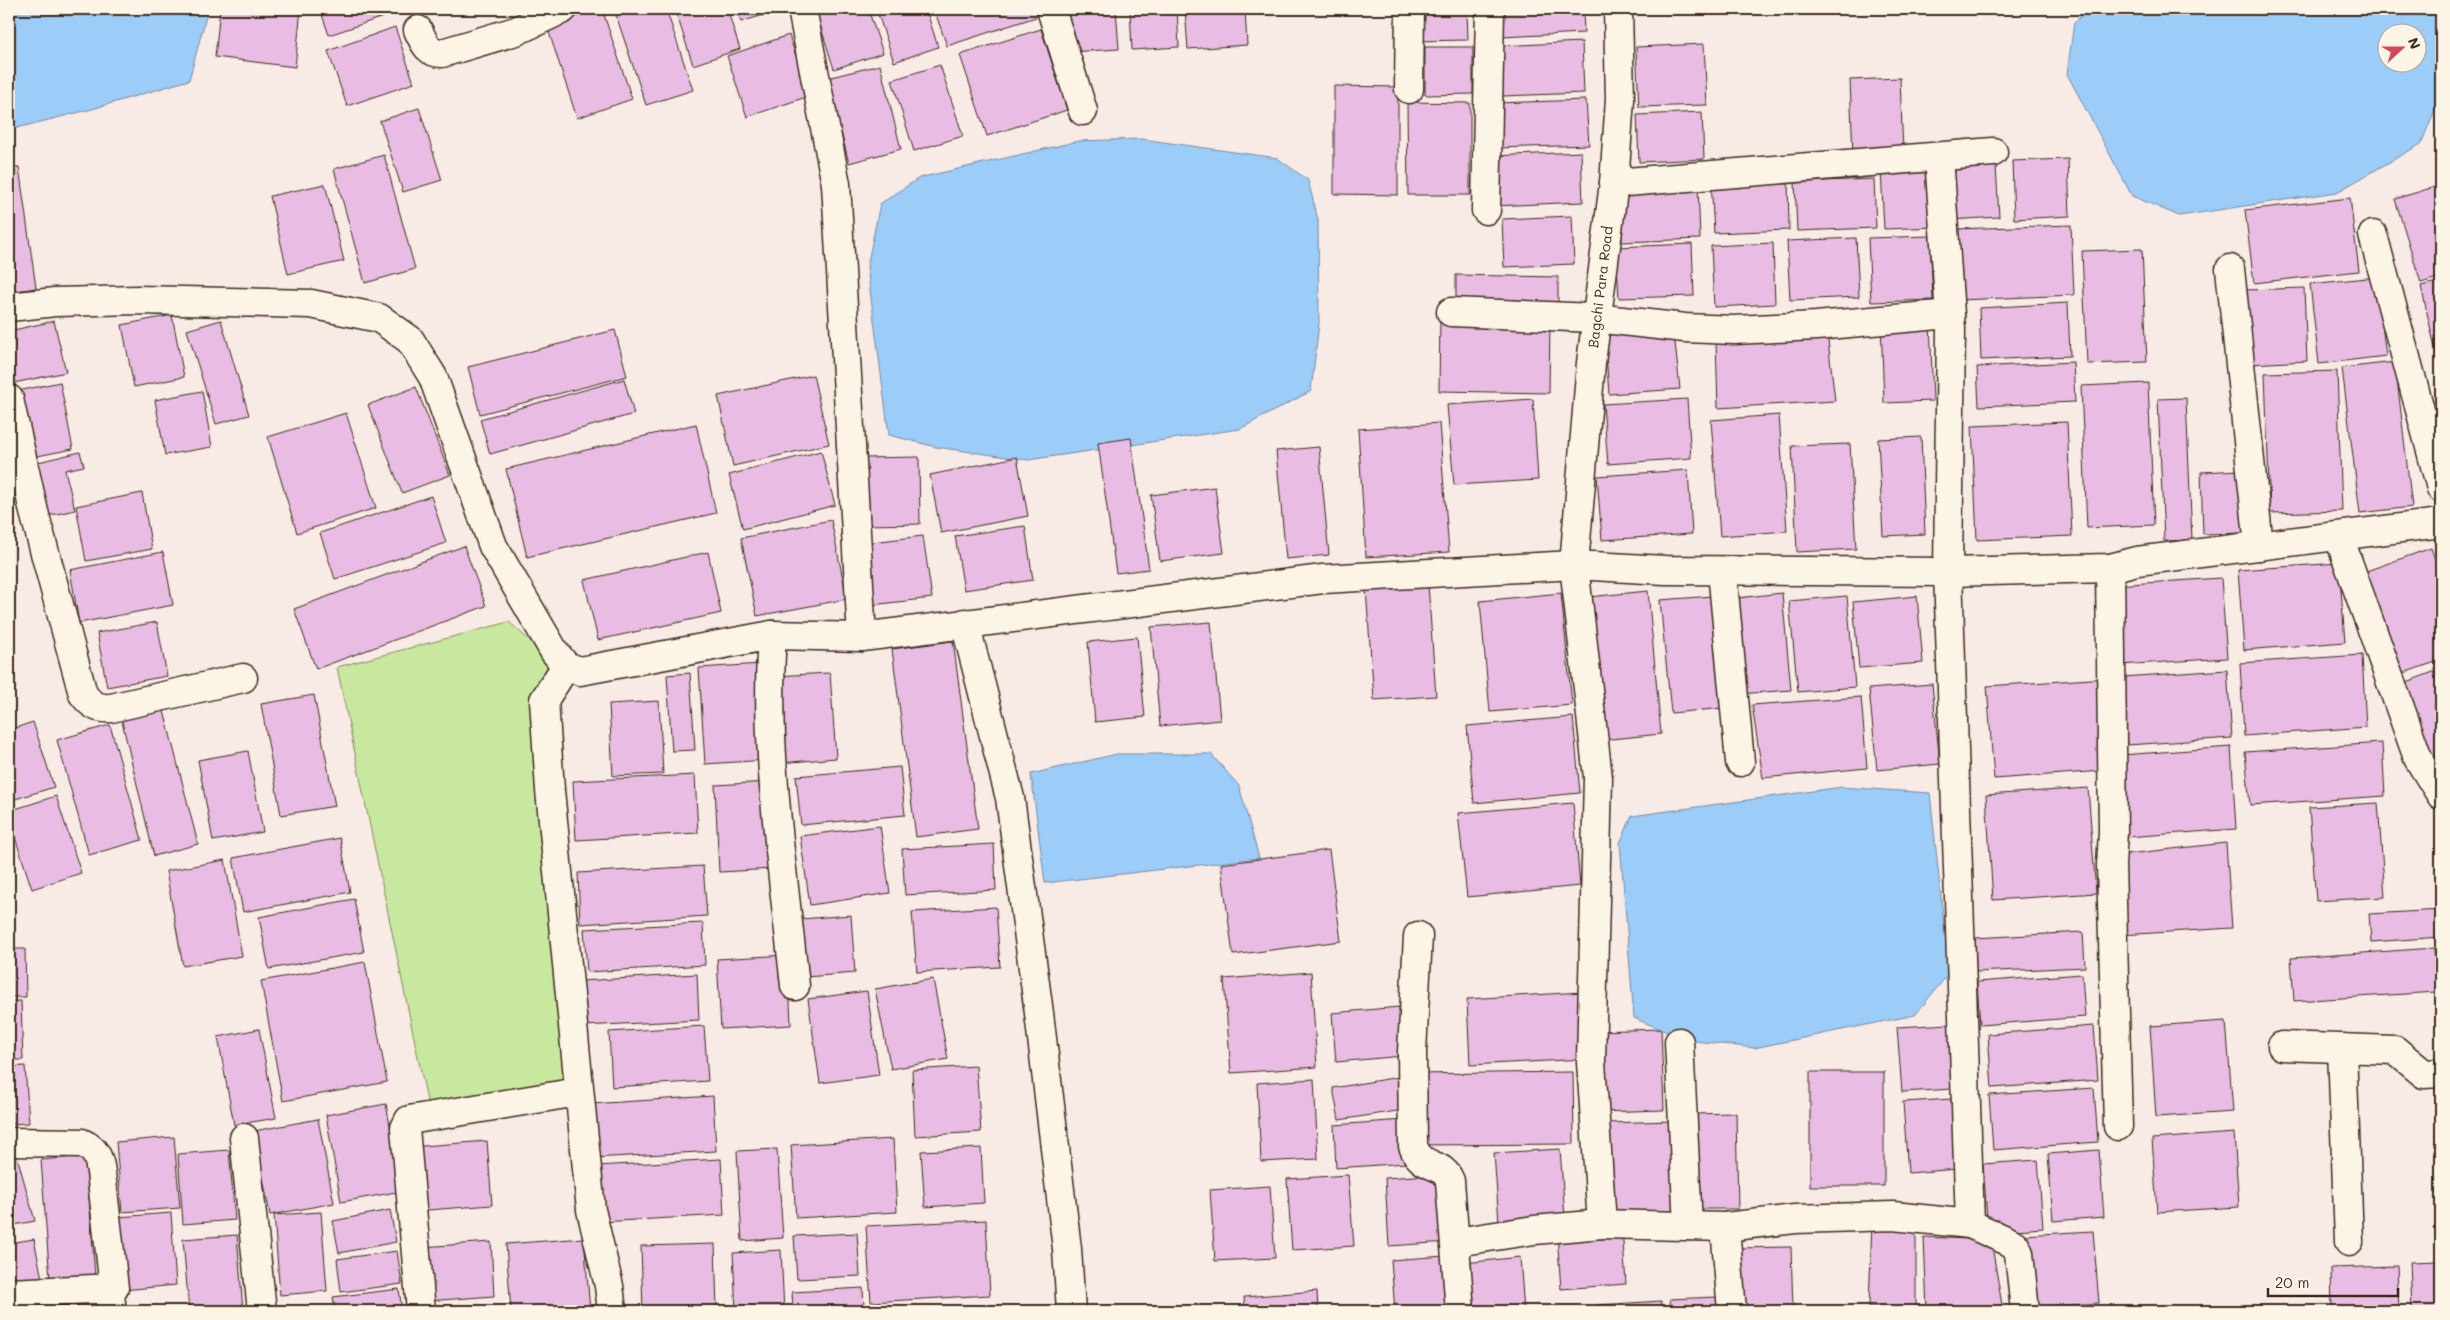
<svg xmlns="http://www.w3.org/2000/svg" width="2450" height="1320" viewBox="0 0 2450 1320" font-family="Mali,sans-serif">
  <rect width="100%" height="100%" fill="#f8eae5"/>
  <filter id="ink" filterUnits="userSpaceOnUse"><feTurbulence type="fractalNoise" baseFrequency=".02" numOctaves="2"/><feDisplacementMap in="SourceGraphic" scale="10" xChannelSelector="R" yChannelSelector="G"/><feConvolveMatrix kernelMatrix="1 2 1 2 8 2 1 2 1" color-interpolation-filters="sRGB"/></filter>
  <g filter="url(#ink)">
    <path fill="#c9e89f" stroke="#82895e" d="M509 622 554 662 535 695 586 1080 429 1110 337 667Z"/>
    <g fill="#9cccf8" stroke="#758ba1" fill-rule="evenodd">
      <path d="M9 9H208L189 80 92 109 9 130Z"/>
      <path d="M2090 9H2439L2441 17V95L2421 144 2337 192 2179 216 2132 196 2067 74 2074 22ZM2388 32H2418V62H2388Z"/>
      <path d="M1142 139 1277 158 1308 180 1318 220 1319 323 1311 391 1240 429 1028 460 936 447 889 435 867 267 880 204 919 178 1079 141Z"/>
      <path d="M1117 754H1211L1239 786 1259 858 1045 883 1031 774Z"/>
      <path d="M1842 787 1930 793 1949 973 1915 1015 1754 1048 1686 1040 1634 1018 1620 843 1632 816Z"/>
    </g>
    <g fill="#e9bde3" stroke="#3b2a1e">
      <path d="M220 9H301L295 67 215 57Z"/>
      <path d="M320 9H387L389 15 329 35Z"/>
      <path d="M409 9H440L412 18Z"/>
      <path d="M599 9H602L632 99 577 118 547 26Z"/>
      <path d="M614 9H666L693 90 646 105Z"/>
      <path d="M675 9H727L740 49 693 65Z"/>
      <path d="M737 9H783L741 22Z"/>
      <path d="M827 9H868L883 53 834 69 816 12Z"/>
      <path d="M884 9H926L938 47 894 62 877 11Z"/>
      <path d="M934 9H1036L1039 16 947 46Z"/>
      <path d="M1067 9H1116L1119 49 1070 52Z"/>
      <path d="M1130 9H1177L1179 47 1132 50Z"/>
      <path d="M1185 9H1245L1247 45 1188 49Z"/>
      <path d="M1416 9H1467L1468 40 1416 41Z"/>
      <path d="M1499 9H1583L1584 33 1501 37Z"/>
      <path d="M395 27 414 83 347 106 328 51Z"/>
      <path d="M1041 29 1067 110 987 136 960 55Z"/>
      <path d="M789 35 809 96 747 117 727 56Z"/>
      <path d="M1582 42 1584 93 1502 96 1499 46Z"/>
      <path d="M1704 44 1707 105 1639 107 1636 47Z"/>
      <path d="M1425 47H1473V94L1425 95Z"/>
      <path d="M880 65 901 149 849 163 827 78Z"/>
      <path d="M940 65 963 136 914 151 892 80Z"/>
      <path d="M1900 78 1903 153 1853 156 1850 80Z"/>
      <path d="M1334 86 1398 87V195L1334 194Z"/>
      <path d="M1586 100 1589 145 1498 148 1495 103Z"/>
      <path d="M1407 102 1470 103V195H1408Z"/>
      <path d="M419 108 442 180 403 192 380 121Z"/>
      <path d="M1702 112 1704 159 1639 162 1637 115Z"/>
      <path d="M1581 152 1583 202 1494 206 1493 156Z"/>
      <path d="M384 155 415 269 365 283 334 169Z"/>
      <path d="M2068 159 2070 216 2014 219 2012 161Z"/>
      <path d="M1996 166 1999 217 1950 220 1947 167Z"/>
      <path d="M19 167 36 288 9 292V168Z"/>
      <path d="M1935 169 1937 227 1884 229 1881 170Z"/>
      <path d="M1788 178 1789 230 1714 233 1711 181Z"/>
      <path d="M1874 179 1876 228 1797 231 1795 182Z"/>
      <path d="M325 184 344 261 288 274 270 196Z"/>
      <path d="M1698 185 1700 239 1622 242 1619 188Z"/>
      <path d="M2441 185V277L2421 283 2395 199Z"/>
      <path d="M2350 198 2359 271 2254 283 2245 210Z"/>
      <path d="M1572 216 1574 264 1504 267 1502 219Z"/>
      <path d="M2071 225 2074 295 1960 300 1957 229Z"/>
      <path d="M1930 236 1933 300 1871 302 1868 238Z"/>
      <path d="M1856 238 1859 297 1790 300 1787 241Z"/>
      <path d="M1773 243 1775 304 1714 307 1711 246Z"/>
      <path d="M1692 244 1694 296 1619 298 1616 247Z"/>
      <path d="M2142 249 2147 362 2087 364 2082 251Z"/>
      <path d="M1456 275 1558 277V310L1456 309Z"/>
      <path d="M2376 277 2386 356 2319 364 2310 284Z"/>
      <path d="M2441 281V357H2437L2421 286Z"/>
      <path d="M2304 288 2307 361 2250 364 2246 290Z"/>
      <path d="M2068 303 2070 356 1981 360 1979 308Z"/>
      <path d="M172 315 184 377 134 387 122 325Z"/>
      <path d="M1440 316 1550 318 1549 393 1439 391Z"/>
      <path d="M221 320 249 415 216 424 187 330Z"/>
      <path d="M54 321 66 372 9 384V331Z"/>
      <path d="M1930 321 1933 401 1884 403 1881 323Z"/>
      <path d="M1604 327 1674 333 1680 389 1609 394Z"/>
      <path d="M615 330 627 376 480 414 468 367Z"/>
      <path d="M1827 332 1835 401 1718 408 1716 340Z"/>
      <path d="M2073 362 2075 402 1979 406 1977 367Z"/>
      <path d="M2395 362 2412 507 2360 513 2342 368Z"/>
      <path d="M2337 371 2342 511 2270 513 2265 373Z"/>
      <path d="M813 375 829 444 733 466 718 396Z"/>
      <path d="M624 379 634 414 490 454 480 419Z"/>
      <path d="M60 382 73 449 32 457 18 391Z"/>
      <path d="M2148 383 2154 525 2087 528 2081 386Z"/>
      <path d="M416 387 450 475 402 493 368 405Z"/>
      <path d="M202 391 212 447 165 455 155 400Z"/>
      <path d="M2186 398 2192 540 2164 541 2158 399Z"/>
      <path d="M1533 399 1538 480 1454 485 1447 405Z"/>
      <path d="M1687 399 1691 458 1608 464 1603 404Z"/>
      <path d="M346 413 376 508 297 533 268 437Z"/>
      <path d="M1779 415 1787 531 1720 536 1711 420Z"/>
      <path d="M2067 422 2072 536 1977 540 1972 426Z"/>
      <path d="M1439 423 1449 552 1366 557 1358 429Z"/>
      <path d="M696 424 716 513 527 557 506 469Z"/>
      <path d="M1921 437 1925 534 1883 536 1878 439Z"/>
      <path d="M1131 438 1149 569 1116 573 1098 443Z"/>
      <path d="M1850 444 1856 549 1797 552 1792 446Z"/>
      <path d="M1319 447 1329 555 1286 559 1276 451Z"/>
      <path d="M821 451 835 505 743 529 729 475Z"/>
      <path d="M80 452 84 466 65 470 75 510 43 517 30 464Z"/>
      <path d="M919 457 920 524 867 525 866 458Z"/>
      <path d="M1017 457 1028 516 941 533 930 475Z"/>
      <path d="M9 470 16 495 9 497Z"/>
      <path d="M1688 470 1692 534 1602 540 1597 476Z"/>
      <path d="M2241 470 2244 533 2203 534 2201 472Z"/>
      <path d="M1215 487 1224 553 1160 561 1151 495Z"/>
      <path d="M142 493 152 549 86 561 76 506Z"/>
      <path d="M431 496 446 543 335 579 320 533Z"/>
      <path d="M831 520 847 599 757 616 741 538Z"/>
      <path d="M1025 526 1033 580 964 590 955 536Z"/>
      <path d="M923 536 932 598 871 605 863 543Z"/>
      <path d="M464 546 486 606 316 669 294 609Z"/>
      <path d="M2431 548 2441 576V660L2395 676 2358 574Z"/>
      <path d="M163 552 173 605 79 623 70 570Z"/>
      <path d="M708 552 721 613 598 640 584 580Z"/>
      <path d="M2339 563 2345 642 2244 650 2238 570Z"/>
      <path d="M2221 578 2227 658 2120 665 2115 585Z"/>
      <path d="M1428 584 1436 696 1374 700 1366 589Z"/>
      <path d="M1648 591 1661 734 1601 740 1588 597Z"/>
      <path d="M1561 593 1572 705 1490 712 1480 601Z"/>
      <path d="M1782 593 1791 690 1738 694 1729 599Z"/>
      <path d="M1713 596 1724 708 1671 713 1660 600Z"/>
      <path d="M1847 596 1855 687 1798 692 1789 601Z"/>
      <path d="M1917 596 1923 663 1859 668 1853 602Z"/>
      <path d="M157 622 167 676 107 687 97 633Z"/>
      <path d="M1211 622 1220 720 1160 726 1151 627Z"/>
      <path d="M1137 637 1145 717 1095 722 1088 642Z"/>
      <path d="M953 641 978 829 916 837 892 649Z"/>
      <path d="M2362 655 2366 727 2244 736 2240 663Z"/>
      <path d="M761 664 767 760 705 764 699 668Z"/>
      <path d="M2441 669V782L2399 685Z"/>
      <path d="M2227 670 2232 738 2127 745 2122 677Z"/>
      <path d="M690 673 695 750 672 751 667 675Z"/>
      <path d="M830 673 836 758 781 763 774 676Z"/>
      <path d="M2106 678 2103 771 1994 779 1987 686Z"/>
      <path d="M1932 684 1940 764 1877 770 1869 689Z"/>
      <path d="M314 695 335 806 281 815 261 704Z"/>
      <path d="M1861 697 1867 768 1763 778 1752 705Z"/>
      <path d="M659 701 663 774 613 776 609 704Z"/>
      <path d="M162 703 198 844 154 856 120 713Z"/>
      <path d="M1573 717 1580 793 1474 803 1467 726Z"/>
      <path d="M33 722 54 787 9 801V730Z"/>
      <path d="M110 725 142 840 89 855 57 740Z"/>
      <path d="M2382 743 2385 796 2250 805 2245 752Z"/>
      <path d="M2231 747 2236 829 2127 837 2121 755Z"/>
      <path d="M248 751 263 832 213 841 198 760Z"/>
      <path d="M900 767 905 815 801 825 796 776Z"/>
      <path d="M695 775 698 833 576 840 573 781Z"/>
      <path d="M769 782 774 869 719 872 715 785Z"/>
      <path d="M2088 788 2096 893 1993 900 1986 795Z"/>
      <path d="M56 796 81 873 32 889 9 819V811Z"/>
      <path d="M1573 803 1580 886 1467 897 1458 813Z"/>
      <path d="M2378 803 2385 897 2316 901 2309 807Z"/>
      <path d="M880 826 890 893 810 905 800 836Z"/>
      <path d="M340 838 350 892 243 912 233 858Z"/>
      <path d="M2226 843 2232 928 2121 935 2118 855Z"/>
      <path d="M994 844 996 890 905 895 902 849Z"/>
      <path d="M1329 850 1341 941 1233 955 1221 864Z"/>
      <path d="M225 860 242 956 183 966 166 871Z"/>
      <path d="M9 861 12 929H9Z"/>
      <path d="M703 866 707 916 580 924 578 873Z"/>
      <path d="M354 899 364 952 269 969 259 917Z"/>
      <path d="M996 907 1000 967 917 972 912 912Z"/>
      <path d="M2441 910V937L2371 942 2369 914Z"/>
      <path d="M851 915 855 973 806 977 801 919Z"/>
      <path d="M703 923 705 965 587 972 584 929Z"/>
      <path d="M2083 932 2085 967 1976 972 1975 938Z"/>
      <path d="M2434 948 2437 992 2294 1001 2291 958Z"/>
      <path d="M9 949H25L26 997H9Z"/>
      <path d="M788 955 791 1025 721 1029 717 959Z"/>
      <path d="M365 962 387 1082 283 1101 261 981Z"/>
      <path d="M1311 972 1317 1067 1231 1073 1224 979Z"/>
      <path d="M697 974 699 1020 584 1026 581 981Z"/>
      <path d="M2082 974 2085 1017 1980 1025 1977 982Z"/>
      <path d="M933 979 948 1059 891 1069 875 989Z"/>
      <path d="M867 991 879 1075 820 1083 808 999Z"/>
      <path d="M1582 992 1585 1059 1470 1065 1467 999Z"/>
      <path d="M9 1001H21L23 1060H9Z"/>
      <path d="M1399 1007 1403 1056 1336 1062 1332 1013Z"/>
      <path d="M2226 1021 2233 1112 2156 1117 2150 1026Z"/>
      <path d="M1950 1024 1954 1089 1902 1092 1897 1027Z"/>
      <path d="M704 1026 708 1081 612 1087 609 1032Z"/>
      <path d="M2094 1026 2098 1080 1992 1088 1988 1034Z"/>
      <path d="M259 1029 276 1118 234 1125 218 1037Z"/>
      <path d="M1661 1029 1664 1110 1598 1112 1595 1031Z"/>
      <path d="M25 1066 29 1123 9 1124V1067Z"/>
      <path d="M976 1066 981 1132 915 1136 912 1070Z"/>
      <path d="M1573 1072 1574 1144 1415 1145V1074Z"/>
      <rect x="1810" y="1072" width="74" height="114"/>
      <path d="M1405 1076 1410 1109 1339 1120 1333 1088Z"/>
      <path d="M1314 1079 1318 1159 1261 1162 1257 1083Z"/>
      <path d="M2094 1088 2098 1142 1993 1150 1989 1095Z"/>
      <path d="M713 1096 716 1151 593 1158 590 1104Z"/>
      <path d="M1952 1099 1958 1169 1908 1173 1903 1102Z"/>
      <path d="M386 1104 402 1191 341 1202 326 1115Z"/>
      <path d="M1736 1113 1738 1209H1694L1693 1114Z"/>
      <path d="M318 1119 334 1203 270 1215 254 1131Z"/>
      <path d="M1404 1120 1407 1163 1336 1168 1334 1125Z"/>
      <path d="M1673 1121 1677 1212 1609 1215 1606 1123Z"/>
      <path d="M2234 1133 2239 1207 2157 1212 2152 1139Z"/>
      <path d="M174 1137 180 1208 122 1212 116 1142Z"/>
      <path d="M893 1139 897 1212 796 1218 791 1145Z"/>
      <path d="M487 1141 492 1205 415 1211 410 1147Z"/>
      <path d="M981 1148 984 1203 925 1207 921 1151Z"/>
      <path d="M15 1149 35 1221 9 1226V1150Z"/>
      <path d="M777 1149 783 1238 742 1241 737 1151Z"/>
      <path d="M1560 1149 1565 1217 1499 1222 1494 1153Z"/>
      <path d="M229 1150 235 1220 183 1224 178 1154Z"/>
      <path d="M2099 1150 2104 1217 2053 1221 2048 1154Z"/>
      <path d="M86 1156 95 1276 50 1280 41 1160Z"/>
      <path d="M721 1159 724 1215 600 1222 596 1166Z"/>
      <path d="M2038 1160 2043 1228 1988 1232 1983 1164Z"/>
      <path d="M1443 1174 1448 1242 1389 1246 1385 1178Z"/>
      <path d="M1348 1175 1354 1246 1292 1250 1287 1179Z"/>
      <path d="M1270 1186 1275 1258 1215 1261 1210 1190Z"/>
      <path d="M390 1210 396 1242 339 1253 333 1221Z"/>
      <path d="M321 1212 327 1291 280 1295 274 1215Z"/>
      <path d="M171 1213 176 1285 123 1290 118 1217Z"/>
      <path d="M986 1220 990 1295 871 1302 866 1226Z"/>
      <path d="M1872 1221 1916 1222V1308L1869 1307Z"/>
      <path d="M1622 1228 1626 1284 1561 1289 1557 1233Z"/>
      <path d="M2093 1231 2099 1303 2029 1308 2024 1235Z"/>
      <path d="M857 1233 860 1276 797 1279 794 1236Z"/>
      <path d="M237 1235 243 1311H189L183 1239Z"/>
      <path d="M1924 1237 1991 1240 2003 1311H1927Z"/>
      <path d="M584 1238 590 1311H511L506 1244Z"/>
      <path d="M34 1239 43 1284 9 1290V1243Z"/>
      <path d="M491 1242 494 1296 427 1301 423 1247Z"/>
      <path d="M715 1244 717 1311H643L641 1246Z"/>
      <path d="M1791 1247 1793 1310 1734 1311 1732 1248Z"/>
      <path d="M781 1250 784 1311H736L733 1253Z"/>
      <path d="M397 1251 402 1284 341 1292 337 1259Z"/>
      <path d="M1445 1256 1449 1311H1395L1391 1260Z"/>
      <path d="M1520 1257 1524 1311H1468L1465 1263Z"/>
      <path d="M2441 1261V1311H2412L2410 1262Z"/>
      <path d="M2397 1266 2399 1311H2332L2331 1268Z"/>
      <path d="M863 1288 864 1311H793L792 1292Z"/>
      <path d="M399 1289 402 1311H335L333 1297Z"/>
      <path d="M1317 1291 1318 1311H1245L1244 1297Z"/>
      <path d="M100 1296 101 1311H45L44 1300Z"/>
      <path d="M1717 1297 1718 1311H1671L1670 1299Z"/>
      <path d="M1661 1301 1662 1311H1598V1305Z"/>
      <path d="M503 1308 504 1311H460Z"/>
      <path d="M1044 1308 1045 1311H979V1310Z"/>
    </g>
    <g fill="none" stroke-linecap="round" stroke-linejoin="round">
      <g stroke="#3b2a1e" stroke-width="31">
        <g id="minor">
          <path d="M802 9 836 184 862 637"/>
          <path d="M1051 9 1083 111"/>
          <path d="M1618 9 1620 99 1614 183 1591 363 1574 565 1598 778 1591 1062 1602 1224 1725 1227 1795 1219 1893 1216 1970 1224 2010 1242 2015 1245 2019 1253 2025 1311"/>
          <path d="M418 30C424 42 427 53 442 53L516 31 563 9"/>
          <path d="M1409 89 1410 9"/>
          <path d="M1939 157 1951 329 1948 572 1970 1224"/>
          <path d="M1614 183 1993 152"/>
          <path d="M1486 210 1490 9"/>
          <path d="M2373 235 2441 488"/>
          <path d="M2230 269 2259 546"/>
          <path d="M9 307 55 302 138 300 311 304 379 318 410 340 433 377 493 546 554 651 566 666 580 671 772 635 862 637 1323 579 1574 565 1665 570 1948 572 2110 568 2137 561 2441 523"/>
          <path d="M1451 312 1595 318 1685 328 1734 330 1816 326 1950 314"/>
          <path d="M9 399 34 512 83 694C91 705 98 709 111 708L243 678"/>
          <path d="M2339 537 2418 758 2441 795"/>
          <path d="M2110 568 2113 832 2111 865 2118 1126"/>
          <path d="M1722 571 1740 762"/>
          <path d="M965 623 1010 798 1039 1013 1067 1249 1071 1311"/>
          <path d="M772 635C764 752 783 870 795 986"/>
          <path d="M566 666 544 700 550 790 591 1210 609 1286 612 1311"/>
          <path d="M1418 936 1412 1052 1413 1146C1422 1171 1442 1160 1450 1181L1460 1311"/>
          <path d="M1679 1042 1688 1226"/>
          <path d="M2282 1046 2395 1050 2424 1074 2441 1073"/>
          <path d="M2342 1048 2349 1242"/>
          <path d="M244 1138 262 1311"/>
          <path d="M9 1142 82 1143C96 1149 99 1158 101 1172L114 1288 9 1293"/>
          <path d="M1725 1227 1732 1311"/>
          <path d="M1456 1242 1534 1230 1602 1224"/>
          <path d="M109 1288 112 1311"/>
          <path d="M421 1311 405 1128 409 1120 578 1092"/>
        </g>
      </g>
      <use href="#minor" stroke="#fcf5e5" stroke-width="28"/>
    </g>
  </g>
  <g text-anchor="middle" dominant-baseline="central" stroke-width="4" stroke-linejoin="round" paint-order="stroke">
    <g font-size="14" fill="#3b2a1e" stroke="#fcf5e5">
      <text transform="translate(1600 287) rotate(-83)">Bagchi Para Road</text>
    </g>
  </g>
  <rect width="2450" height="1320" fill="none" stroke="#fcf5e5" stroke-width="30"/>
  <rect x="15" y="15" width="2420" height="1290" fill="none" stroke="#3b2a1e" stroke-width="2" filter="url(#ink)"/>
  <g transform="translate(2402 48) rotate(69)"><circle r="24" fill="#fcf5e5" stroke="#afa495"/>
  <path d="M0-4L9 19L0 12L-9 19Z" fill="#d1495b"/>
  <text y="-8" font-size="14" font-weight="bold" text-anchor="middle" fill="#3b2a1e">N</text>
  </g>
  <path d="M2268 1288v8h130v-8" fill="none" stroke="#3b2a1e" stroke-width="2.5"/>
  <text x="2275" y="1288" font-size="15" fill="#3b2a1e" stroke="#fcf5e5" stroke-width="4" paint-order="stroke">20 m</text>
</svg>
